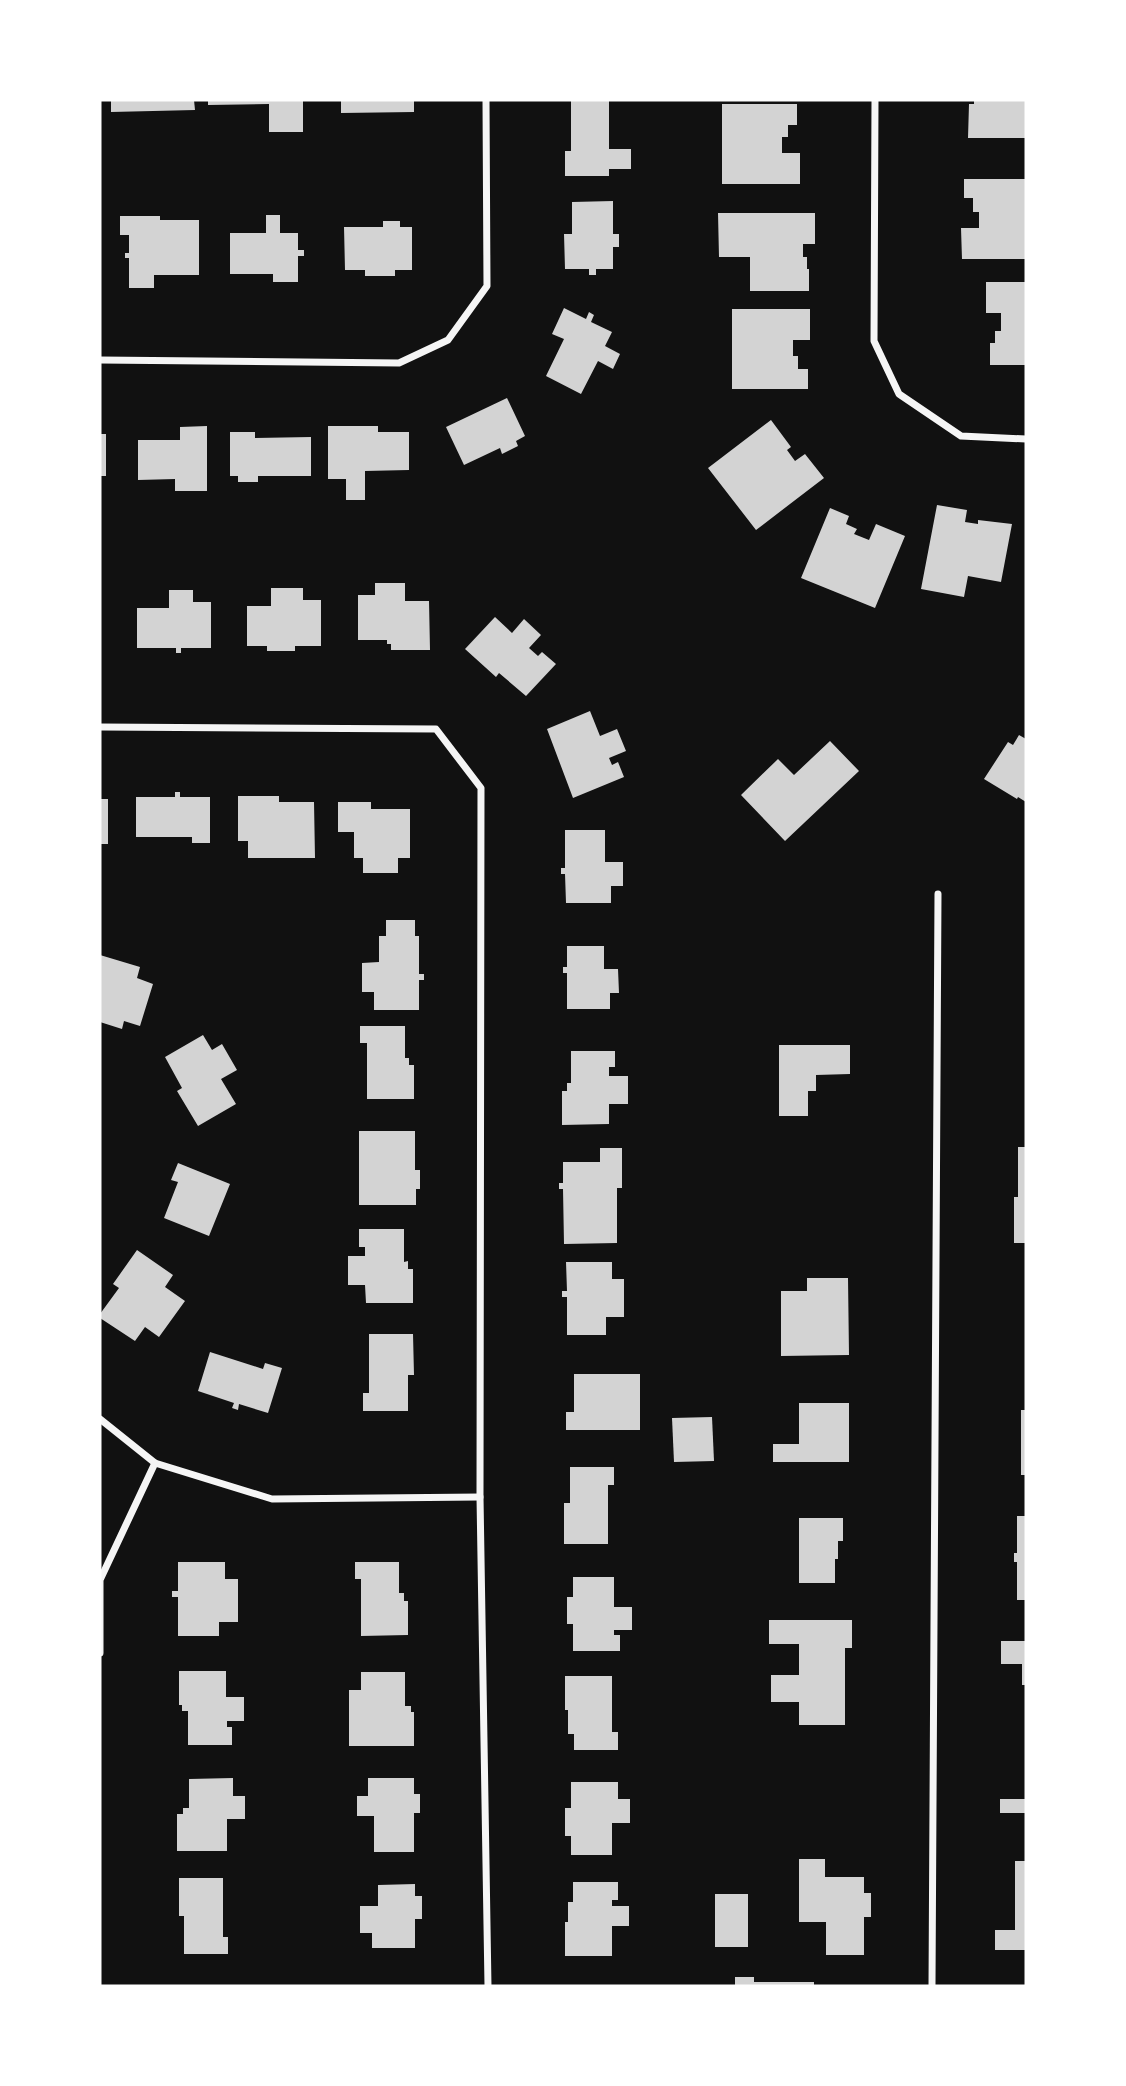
<svg xmlns="http://www.w3.org/2000/svg" width="1126" height="2086" viewBox="0 0 1126 2086" font-family="Manrope,sans-serif">
  <rect width="100%" height="100%" fill="#111"/>
  <g fill="#d3d3d3">
    <path d="M111 100H194L195 110 111 112Z"/>
    <path d="M208 100H303V132H269V104L208 105Z"/>
    <path d="M341 100H414V112L341 113Z"/>
    <path d="M571 100H609V149H631V169H609V176H565V151H571Z"/>
    <path d="M974 100H1026V138H968L969 104H974Z"/>
    <path d="M722 104H797V125H788V137H782V153H800V184H722Z"/>
    <path d="M964 179H1026V259H962L961 228H979V212H973V198H964Z"/>
    <path d="M613 201V234H619V247H613V269H596V275H589V269H565L564 234H572V202Z"/>
    <path d="M718 213H815V244H803V257H807V269H809V291H750V257H719Z"/>
    <path d="M266 215H280V233H298V250H304V256H298V282H273V274H230V233H266Z"/>
    <path d="M120 216H160V220H199V275H154V288H129V258H125V253H129V235H120Z"/>
    <path d="M383 221H400V227H412V270H395V276H365V270H345L344 227H383Z"/>
    <path d="M986 282H1026V365H990V343H995V331H1001V313H986Z"/>
    <path d="M564 308 586 319 589 312 594 315 591 322 612 332 605 346 620 354 613 369 598 361 581 394 546 376 564 339 552 334Z"/>
    <path d="M732 309H810V340H793V356H798V369H808V389H732Z"/>
    <path d="M507 398 525 436 516 441 518 446 502 454 500 448 464 465 446 427Z"/>
    <path d="M771 420 791 447 787 450 795 461 805 454 824 478 756 530 708 468Z"/>
    <path d="M207 426V491H175V479L138 480V440H180V427Z"/>
    <path d="M328 426H378V432H409V470L365 471V500H346V479H328Z"/>
    <path d="M230 432H255V438L311 437V476H258V482H238V476H230Z"/>
    <rect x="100" y="434" width="6" height="42"/>
    <path d="M937 505 967 510 965 522 978 524V520L1012 524 1001 582 968 576 964 597 921 589Z"/>
    <path d="M830 508 849 516 846 524 857 529 854 534 869 540 876 524 905 536 875 608 801 578Z"/>
    <path d="M375 583H405V601H429L430 650H391V644H387V640H358V595H375Z"/>
    <path d="M271 588H303V600H321V646H295V651H267V646H247V606H271Z"/>
    <path d="M169 590H193V602H211V648H181V653H176V648H137V608H169Z"/>
    <path d="M495 617 512 633 524 619 541 635 529 648 538 656 542 652 556 664 526 696 499 673 496 677 465 649Z"/>
    <path d="M590 711 600 736 617 729 626 751 609 758 612 765 618 762 624 777 573 798 547 729Z"/>
    <path d="M1019 735 1026 739V802L1018 797 1017 799 984 779 1008 742 1013 745Z"/>
    <path d="M830 741 859 771 785 841 741 795 778 759 794 775Z"/>
    <path d="M175 792H180V797H210V843H192V837H136V797H175Z"/>
    <path d="M238 796H279V802H314L315 858H248V841H238Z"/>
    <rect x="100" y="799" width="8" height="45"/>
    <path d="M338 802H371V809H410V858H398V873H363V858H354V832H338Z"/>
    <path d="M565 830H605V862H623V886H611V903H566L565 874H561V868H565Z"/>
    <path d="M386 920H415V936H419V974H424V980H419V1010H374V992H362V963L379 962V936H386Z"/>
    <path d="M567 946H604V969H618L619 993H610V1009H567V973H563V967H567Z"/>
    <path d="M100 955 140 967 137 978 153 984 140 1026 124 1021 122 1029 100 1022Z"/>
    <path d="M360 1026H405V1058H409V1065H414V1099H367V1043H360Z"/>
    <path d="M203 1035 212 1050 222 1044 237 1070 221 1079 236 1104 198 1126 177 1091 182 1088 165 1057Z"/>
    <path d="M779 1045H850V1074L816 1075V1091H808V1116H779Z"/>
    <path d="M571 1051H615V1067H609V1076H628V1104H609V1124L562 1125V1091H567V1083H571Z"/>
    <path d="M359 1131H415V1170H420V1189H416V1205H359Z"/>
    <path d="M1018 1147H1026V1243H1014V1197H1018Z"/>
    <path d="M600 1148H622V1188H617V1243L564 1244 563 1189H559V1183H563V1162H600Z"/>
    <path d="M178 1163 230 1184 209 1236 164 1218 178 1182 171 1180Z"/>
    <path d="M359 1229H404V1262L408 1261V1269H413V1303H366L365 1285H348V1256H365V1247H359Z"/>
    <path d="M137 1250 173 1275 165 1287 185 1301 159 1337 145 1327 135 1341 100 1318V1314L119 1288 113 1284Z"/>
    <path d="M566 1262H612V1279H624V1317H606V1335H567V1297H562V1291H567Z"/>
    <path d="M807 1278H848L849 1355 781 1356V1291H807Z"/>
    <path d="M369 1334H413L414 1375H408V1411H363V1393H369Z"/>
    <path d="M210 1352 263 1369 265 1363 282 1368 268 1413 239 1404 238 1410 232 1408 234 1403 198 1391Z"/>
    <path d="M574 1374H640V1430H566V1412H574Z"/>
    <path d="M799 1403H849V1462H773V1444H799Z"/>
    <rect x="1021" y="1410" width="5" height="65"/>
    <path d="M712 1417 714 1461 674 1462 672 1418Z"/>
    <path d="M570 1467H614V1485H608V1544H564V1503H570Z"/>
    <path d="M1017 1516H1026V1600H1017V1562H1014V1553H1017Z"/>
    <path d="M799 1518H843V1541H838V1559H835V1583H799Z"/>
    <path d="M178 1562H225V1579H238V1622H219V1636H178V1597H172V1591H178Z"/>
    <path d="M355 1562H399V1593H404V1601H408V1635L361 1636V1579H355Z"/>
    <path d="M573 1577H614V1607H632V1630H614V1635H620V1651H573V1624H567V1597H573Z"/>
    <path d="M769 1620H852V1648H845V1725H799V1702H771V1675H799V1644H769Z"/>
    <path d="M1001 1641H1026V1685H1022V1664H1001Z"/>
    <path d="M179 1671H226V1697H244V1721H227V1727H232V1745H188V1711H182V1705H179Z"/>
    <path d="M361 1672H405V1706H411V1712H414V1746H349V1690H361Z"/>
    <path d="M565 1676H612V1732H618V1750H574V1734H568V1710H565Z"/>
    <path d="M233 1778V1796H245V1819H227V1851H177V1814H183V1808H189V1779Z"/>
    <path d="M368 1778H414V1794H420V1813H414V1852H374V1816H357V1796H368Z"/>
    <path d="M571 1782H618V1799H630V1823H612V1855H571V1836H565V1808H571Z"/>
    <rect x="1000" y="1799" width="26" height="14"/>
    <path d="M799 1859H825V1877H864V1893H871V1917H864V1955H826V1922H799Z"/>
    <path d="M1015 1861H1026V1950H995V1930H1015Z"/>
    <path d="M179 1878H223V1937H228V1954H184V1916H179Z"/>
    <path d="M573 1882H618V1900H612V1906H629V1926H612V1956H565V1922H568V1902H573Z"/>
    <path d="M415 1884V1896H422V1919H415V1948H372V1933H360V1906H378V1885Z"/>
    <rect x="715" y="1894" width="33" height="53"/>
    <path d="M735 1977H754V1982H814V1986H735Z"/>
  </g>
  <g fill="none" stroke-linecap="round" stroke-linejoin="round">
    <g stroke="#f5f5f5" stroke-width="7">
      <path d="M875 100 874 341 899 394 961 436 1026 439"/>
      <path d="M100 360 399 363 448 340 487 286 486 100"/>
      <path d="M100 727 436 729 481 788 480 1497 488 1986"/>
      <path d="M100 1419 155 1463 272 1499 480 1497"/>
      <path d="M100 1653V1580L155 1463"/>
      <path d="M932 1986 938 894"/>
    </g>
  </g>
  <rect width="1126" height="2086" fill="none" stroke="#ffffff" stroke-width="203"/>
</svg>
